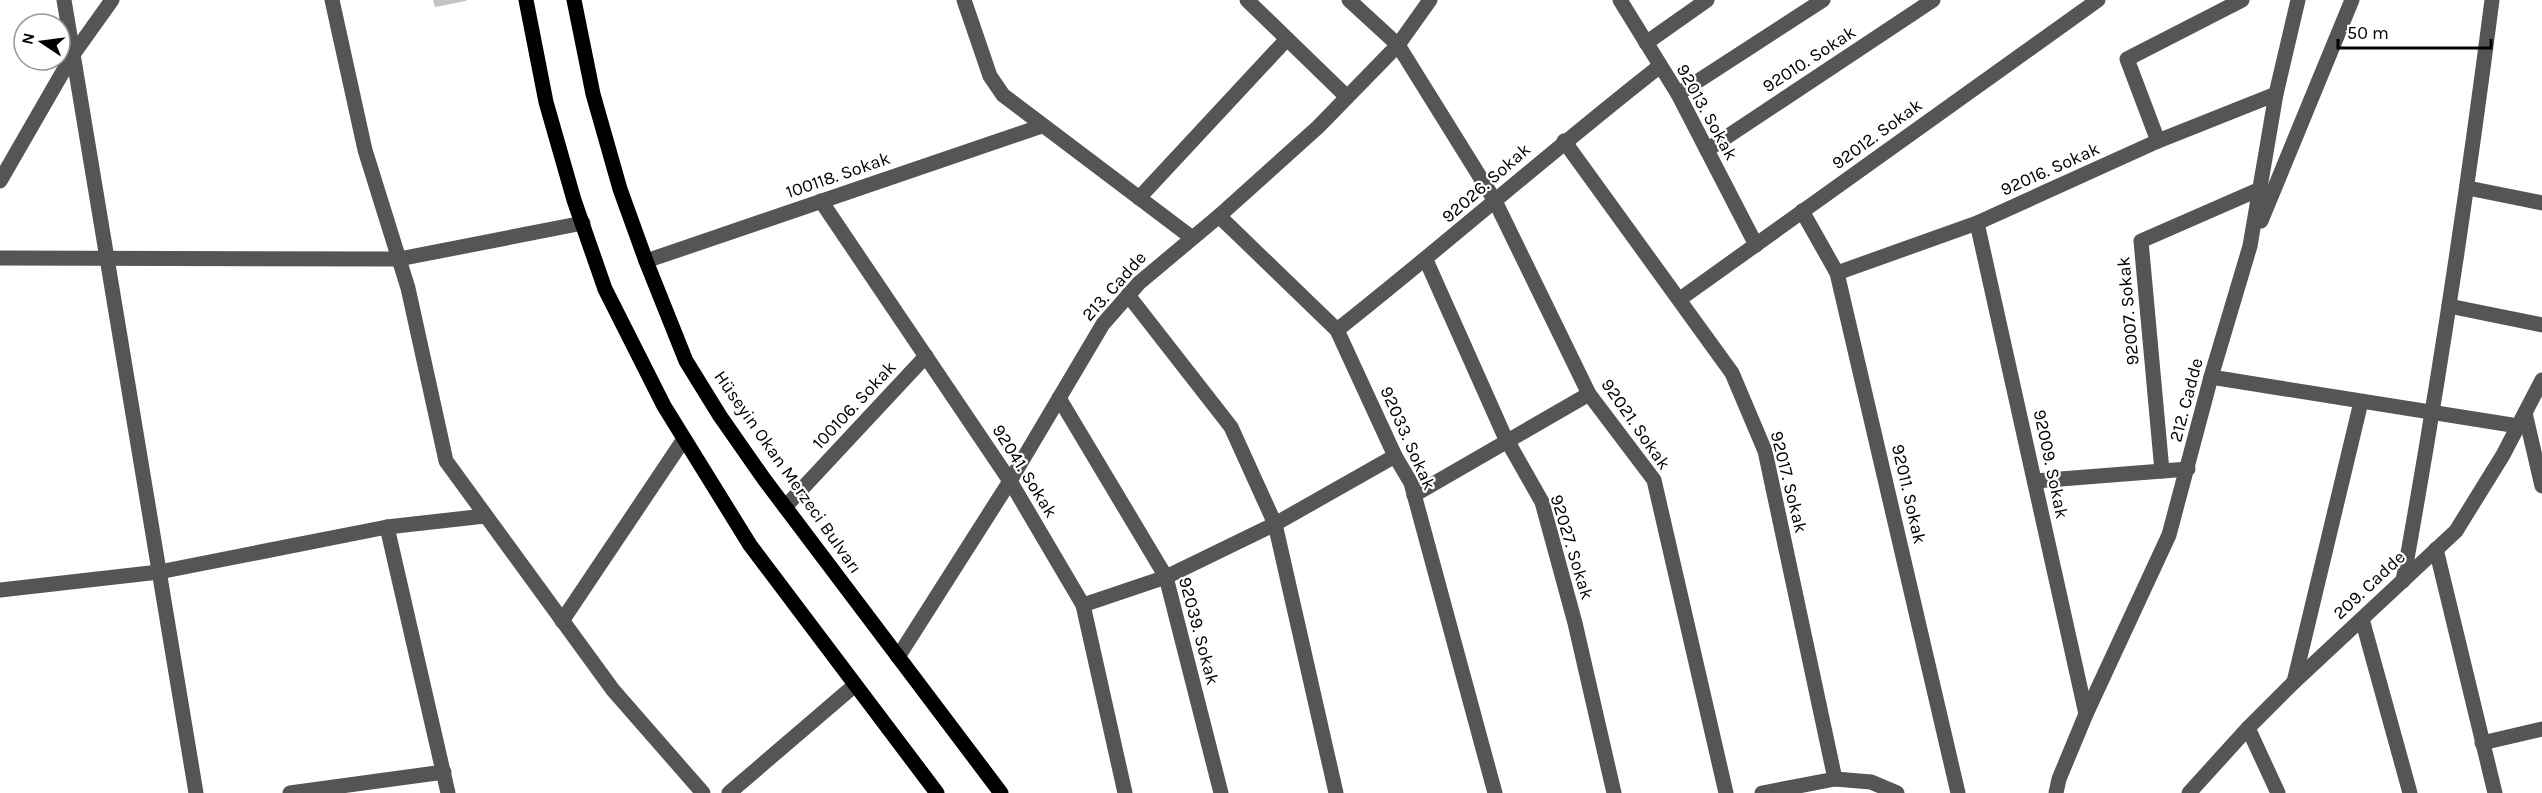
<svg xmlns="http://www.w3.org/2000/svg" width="2542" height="793" viewBox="0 0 2542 793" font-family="Karla,sans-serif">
  <rect width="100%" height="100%" fill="#fff"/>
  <path fill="#c4c4c4" d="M433 0H466V1L435 7Z"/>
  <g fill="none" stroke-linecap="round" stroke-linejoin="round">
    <g stroke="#555" stroke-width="15">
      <path d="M64 0 196 793"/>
      <path d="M332 0 365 150 408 288 446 461 613 690 703 793"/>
      <path d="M964 0 990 76 1003 95 1191 237"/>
      <path d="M1247 0 1347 97"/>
      <path d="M1349 0 1398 45 1495 201 1589 394 1654 480 1726 793"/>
      <path d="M1620 0 1678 94 1756 245"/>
      <path d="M1646 43 1707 0"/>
      <path d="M1678 94 1823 0"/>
      <path d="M1564 141 1732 373 1765 451 1835 779"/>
      <path d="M2158 141 2127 59 2242 0"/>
      <path d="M1707 150 1933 0"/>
      <path d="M0 181 72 56 112 0"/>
      <path d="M2468 188 2542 203"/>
      <path d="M1139 198 1287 39"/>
      <path d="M821 201 1010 481 1083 605 1125 793"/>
      <path d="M1802 211 1837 273 1958 793"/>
      <path d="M1219 216 1337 330 1395 456 1411 483 1495 793"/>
      <path d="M2261 221 2352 0"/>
      <path d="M1977 223 2086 714"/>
      <path d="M0 258 399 259 583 223"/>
      <path d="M1426 260 1504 435 1542 502 1575 623 1614 793"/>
      <path d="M646 261 1042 126"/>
      <path d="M1837 273 1977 223 2158 141 2276 94"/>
      <path d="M1128 295 1231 427 1275 524 1336 793"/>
      <path d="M1680 299 2098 0"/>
      <path d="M2449 306 2542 325"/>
      <path d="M1337 330C1446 244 1550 152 1660 66"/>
      <path d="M2211 377 2518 426"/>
      <path d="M1059 398 1166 577 1221 793"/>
      <path d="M2525 413 2542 486"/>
      <path d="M2162 471 2141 241 2260 189"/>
      <path d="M2035 481 2188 469"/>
      <path d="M1414 495 1589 394"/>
      <path d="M785 507 926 356"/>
      <path d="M387 527 448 793"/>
      <path d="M2436 549 2495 793"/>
      <path d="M2403 581C2438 388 2467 194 2492 0"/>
      <path d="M0 590 159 572 387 527 485 516"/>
      <path d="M1083 605 1166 577 1275 524 1395 456"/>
      <path d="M2362 619 2410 793"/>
      <path d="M562 621 684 439"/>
      <path d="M898 657 1010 481 1103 324 1139 283 1219 216 1318 127 1398 45 1430 0"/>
      <path d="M2294 682 2361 402"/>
      <path d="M2248 728 2278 793"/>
      <path d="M2482 743 2542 729"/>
      <path d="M290 793 444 772"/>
      <path d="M729 793 855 685"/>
      <path d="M1762 793 1835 779 1871 782 1897 793"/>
      <path d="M2056 793 2059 779 2086 714 2169 535 2211 377 2250 246 2276 94 2298 0"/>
      <path d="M2189 793 2248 728 2294 682 2456 531 2503 455 2542 380"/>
    </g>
    <g stroke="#000" stroke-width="15">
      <path d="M526 0 546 102 574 200 605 289 664 406 750 545 937 793"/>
      <path d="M574 0 593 94 620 189 646 261 686 361 720 416 764 479 1001 793"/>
    </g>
  </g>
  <g text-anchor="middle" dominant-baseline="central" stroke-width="4.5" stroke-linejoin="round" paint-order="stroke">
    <g font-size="18" fill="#000" stroke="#fff">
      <text transform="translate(1809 59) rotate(-33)">92010. Sokak</text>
      <text transform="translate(1707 112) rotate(61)">92013. Sokak</text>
      <text transform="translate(1877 134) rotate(-36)">92012. Sokak</text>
      <text transform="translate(2050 169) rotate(-24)">92016. Sokak</text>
      <text transform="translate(838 175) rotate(-19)">100118. Sokak</text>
      <text transform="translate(1486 183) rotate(-41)">92026. Sokak</text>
      <text transform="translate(1114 286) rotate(-48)">213. Cadde</text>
      <text transform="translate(2128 311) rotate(-95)">92007. Sokak</text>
      <text transform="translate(2186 400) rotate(-75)">212. Cadde</text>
      <text transform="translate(854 405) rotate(-47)">100106. Sokak</text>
      <text transform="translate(1636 424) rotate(55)">92021. Sokak</text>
      <text transform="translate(1408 438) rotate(66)">92033. Sokak</text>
      <text transform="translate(2051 464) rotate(78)">92009. Sokak</text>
      <text transform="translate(1025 471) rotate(58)">92041. Sokak</text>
      <text transform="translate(788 472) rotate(55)">Hüseyin Okan Merzeci Bulvarı</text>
      <text transform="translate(1789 482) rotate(76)">92017. Sokak</text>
      <text transform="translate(1909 494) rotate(77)">92011. Sokak</text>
      <text transform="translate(1572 547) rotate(73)">92027. Sokak</text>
      <text transform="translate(2369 585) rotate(-43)">209. Cadde</text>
      <text transform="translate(1199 631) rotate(75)">92039. Sokak</text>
    </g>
  </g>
  <g transform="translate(42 42) rotate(283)"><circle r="28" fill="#ffffff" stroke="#999999" stroke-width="1.5"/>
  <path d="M0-4.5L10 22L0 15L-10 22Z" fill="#000000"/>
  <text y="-9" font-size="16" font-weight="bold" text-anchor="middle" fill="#000000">N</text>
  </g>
  <path d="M2338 39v9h153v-9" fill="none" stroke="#000000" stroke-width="3"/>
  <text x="2347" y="39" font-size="18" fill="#000000" stroke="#ffffff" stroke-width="4.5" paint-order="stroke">50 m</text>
</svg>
